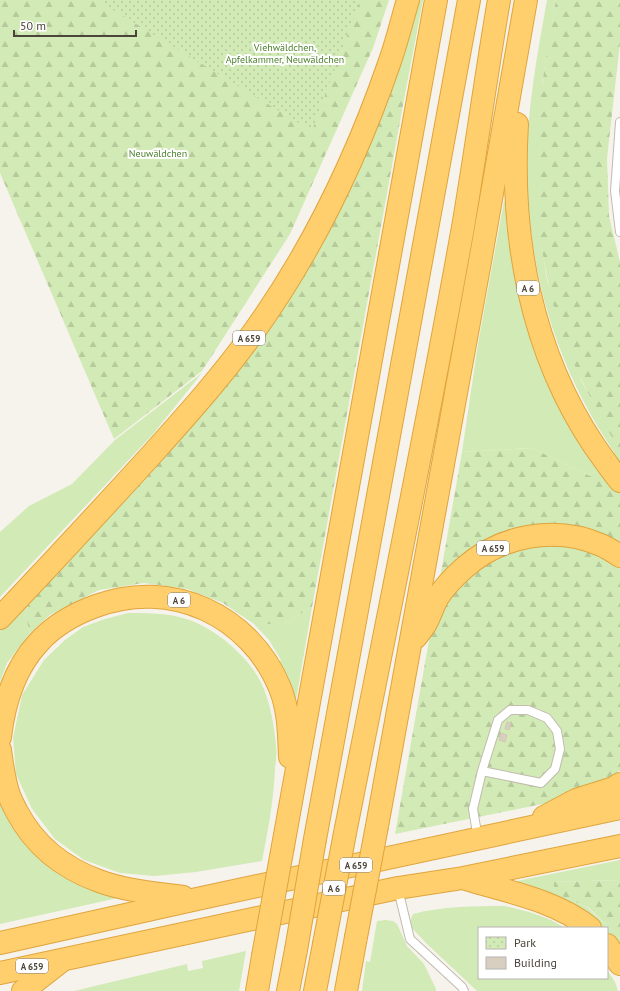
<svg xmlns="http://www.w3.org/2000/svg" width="620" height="991" viewBox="0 0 620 991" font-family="'PT Sans',sans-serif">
  <defs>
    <pattern id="forest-firs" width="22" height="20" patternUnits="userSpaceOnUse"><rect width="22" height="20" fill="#d2eab5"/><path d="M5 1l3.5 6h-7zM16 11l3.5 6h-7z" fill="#b6ca9c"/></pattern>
    <pattern id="park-dots" width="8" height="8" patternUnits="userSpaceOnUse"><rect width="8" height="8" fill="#d2eab5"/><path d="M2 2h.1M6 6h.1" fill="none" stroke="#b6ca9c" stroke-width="1.8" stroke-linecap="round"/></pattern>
  </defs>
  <rect width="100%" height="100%" fill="#f6f3ec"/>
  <g fill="#d2eab5">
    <path d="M415 0H423L405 94 385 91Z"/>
    <path d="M547 0H556L542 83 540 227 546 276 561 329 582 382 619 448 614 452C556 366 529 275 527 171 526 114 537 56 547 0Z"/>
    <path d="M504 201 508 202 513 246 598 466 590 476 532 448 462 452 478 344Z"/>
    <path d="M202 373 153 434 0 597V532L29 506 72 484 115 440Z"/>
    <path d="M32 595 25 614 30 633 7 663 0 682V629Z"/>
    <path d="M312 607 296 700 294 701 279 662 281 660 269 640 254 624H284Z"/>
    <path d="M128 613C147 613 165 613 183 618 212 626 245 653 259 679 269 696 275 727 276 746 277 753 276 761 275 768 274 799 268 830 262 861L196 872 155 876 120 873 84 860 55 839 32 809 16 774 13 738 22 695 44 660 65 640 83 627 105 619Z"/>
    <path d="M0 804 13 829 38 858 63 877 89 889 118 898 0 924Z"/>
    <path d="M620 860V880L554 882 553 891 588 908 620 938V950L607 934V928H601L512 882Z"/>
    <path d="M505 906C527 911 547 916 565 928H479V978H607V970L615 982 618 991H477L427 944 411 927 410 921 413 914C443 906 475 906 505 906Z"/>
    <path d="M385 920 393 921 397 924 407 946 424 964 436 989V991H362L366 961 370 962 377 921Z"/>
    <path d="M246 951 239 991H74L187 964 188 971 203 968 202 961Z"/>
  </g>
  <g fill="url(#forest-firs)">
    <path d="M0 0H389L373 48 290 234 202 371 114 439 0 173Z"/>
    <path d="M556 0H620V43L607 158 609 216 620 262V770L611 779 552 802 395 834 462 452 532 448 590 476 598 466 618 448C597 409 574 371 560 328 541 268 533 197 537 134 540 89 548 45 556 0Z"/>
    <path d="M385 91 405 94 312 607 284 624H254L223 603 187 589 144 583 99 590 50 615 30 633 25 614 32 595 221 387Z"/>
    <path d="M620 880V938L589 908 553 892 554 882Z"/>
  </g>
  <path fill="url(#park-dots)" d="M97 0H360L312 131Z"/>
  <g fill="#d8cfc1" stroke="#d3c7b4">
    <path d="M507 722 511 723 509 730 505 729Z"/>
    <path d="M501 733 507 735 505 742 499 740Z"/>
  </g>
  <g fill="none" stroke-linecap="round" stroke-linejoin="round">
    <g stroke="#c2bbae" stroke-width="10">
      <g id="service">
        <path d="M620 122 615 191 620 232"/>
        <path d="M478 839 473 809 482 771 498 720 510 710H528L547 718 557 731 560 749 555 769 541 783 482 771"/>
        <path d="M398 889 410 939 462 987 464 991"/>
      </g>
    </g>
    <g stroke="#e0a43c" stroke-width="24">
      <g id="motorway">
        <path d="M517 124C510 237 531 352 595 447 603 458 611 470 620 481"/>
        <path d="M0 618C52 563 103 508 154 452 188 414 223 375 253 333 312 251 357 157 390 61 397 41 402 20 408 0"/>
        <path d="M416 637C419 633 422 629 425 625 430 616 433 606 438 597 445 586 455 576 464 568 501 535 556 525 601 545 608 548 614 552 620 556"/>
        <path d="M0 737C4 703 14 669 38 643 54 625 74 614 96 606 171 578 250 615 280 688 289 710 289 734 290 757"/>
        <path d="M0 750C2 765 4 781 9 795 11 801 14 806 17 812 35 846 63 868 99 881 126 891 155 893 183 897"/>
        <path d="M544 817 576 800 614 788 620 784"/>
        <path d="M377 826 481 256 526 0"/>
        <path d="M345 833C385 631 427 429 463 227 476 151 486 75 499 0"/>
        <path d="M315 839 469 0"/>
        <path d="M283 846 436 0"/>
        <path d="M466 879C508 892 555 900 590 928"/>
        <path d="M0 943 197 899 620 808"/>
        <path d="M607 945 620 964"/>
        <path d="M0 973 398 888 463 878 620 846"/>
        <path d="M23 991 60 962"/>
        <path d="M257 991 263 956"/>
        <path d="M288 991 296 950"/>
        <path d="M315 991 324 944"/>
        <path d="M346 991 356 937"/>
      </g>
    </g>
    <use href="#service" stroke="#fff" stroke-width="8"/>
    <use href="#motorway" stroke="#ffcf6e" stroke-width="22"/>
    <g stroke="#e0a43c" stroke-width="24" stroke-linecap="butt">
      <g id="motorway-bridge">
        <path d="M356 937 377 826"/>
        <path d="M324 944 345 833"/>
        <path d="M296 950 315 839"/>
        <path d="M263 956 283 846"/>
      </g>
    </g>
    <use href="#motorway-bridge" stroke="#ffcf6e" stroke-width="22"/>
  </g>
  <g text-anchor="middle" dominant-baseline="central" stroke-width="4" stroke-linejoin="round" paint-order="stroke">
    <g fill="#fff" stroke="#817c74" stroke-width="1">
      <rect x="517" y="281" width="22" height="14" rx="3"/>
      <rect x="233" y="331" width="32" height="14" rx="3"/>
      <rect x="477" y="541" width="32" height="14" rx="3"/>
      <rect x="168" y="593" width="22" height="14" rx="3"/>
      <rect x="340" y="858" width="32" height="14" rx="3"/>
      <rect x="323" y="881" width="22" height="14" rx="3"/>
      <rect x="16" y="959" width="32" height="14" rx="3"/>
    </g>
    <g font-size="9" font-weight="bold" fill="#4b4439">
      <text x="528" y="288">A 6</text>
      <text x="249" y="338">A 659</text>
      <text x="493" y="548">A 659</text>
      <text x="179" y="600">A 6</text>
      <text x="356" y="865">A 659</text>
      <text x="334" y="888">A 6</text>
      <text x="32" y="966">A 659</text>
    </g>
    <g font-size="10" fill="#4a7f2a" stroke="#fff">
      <text x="285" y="47">Viehwäldchen,<tspan x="285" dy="12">Apfelkammer, Neuwäldchen</tspan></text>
      <text x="158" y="153">Neuwäldchen</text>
    </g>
  </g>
  <rect x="478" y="927" width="130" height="52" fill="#ffffff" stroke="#b7b4b0"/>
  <rect x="486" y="937" width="20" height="12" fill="url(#park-dots)" stroke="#b7b4b0"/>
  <text x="514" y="947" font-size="12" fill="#4b4439">Park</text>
  <rect x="486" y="957" width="20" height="12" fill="#d8cfc1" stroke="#b7b4b0"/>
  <text x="514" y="967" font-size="12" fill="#4b4439">Building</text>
  <path d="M14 30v6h122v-6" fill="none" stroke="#4b4439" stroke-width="2"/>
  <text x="20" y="30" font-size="12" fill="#4b4439" stroke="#ffffff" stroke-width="3" paint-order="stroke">50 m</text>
</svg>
